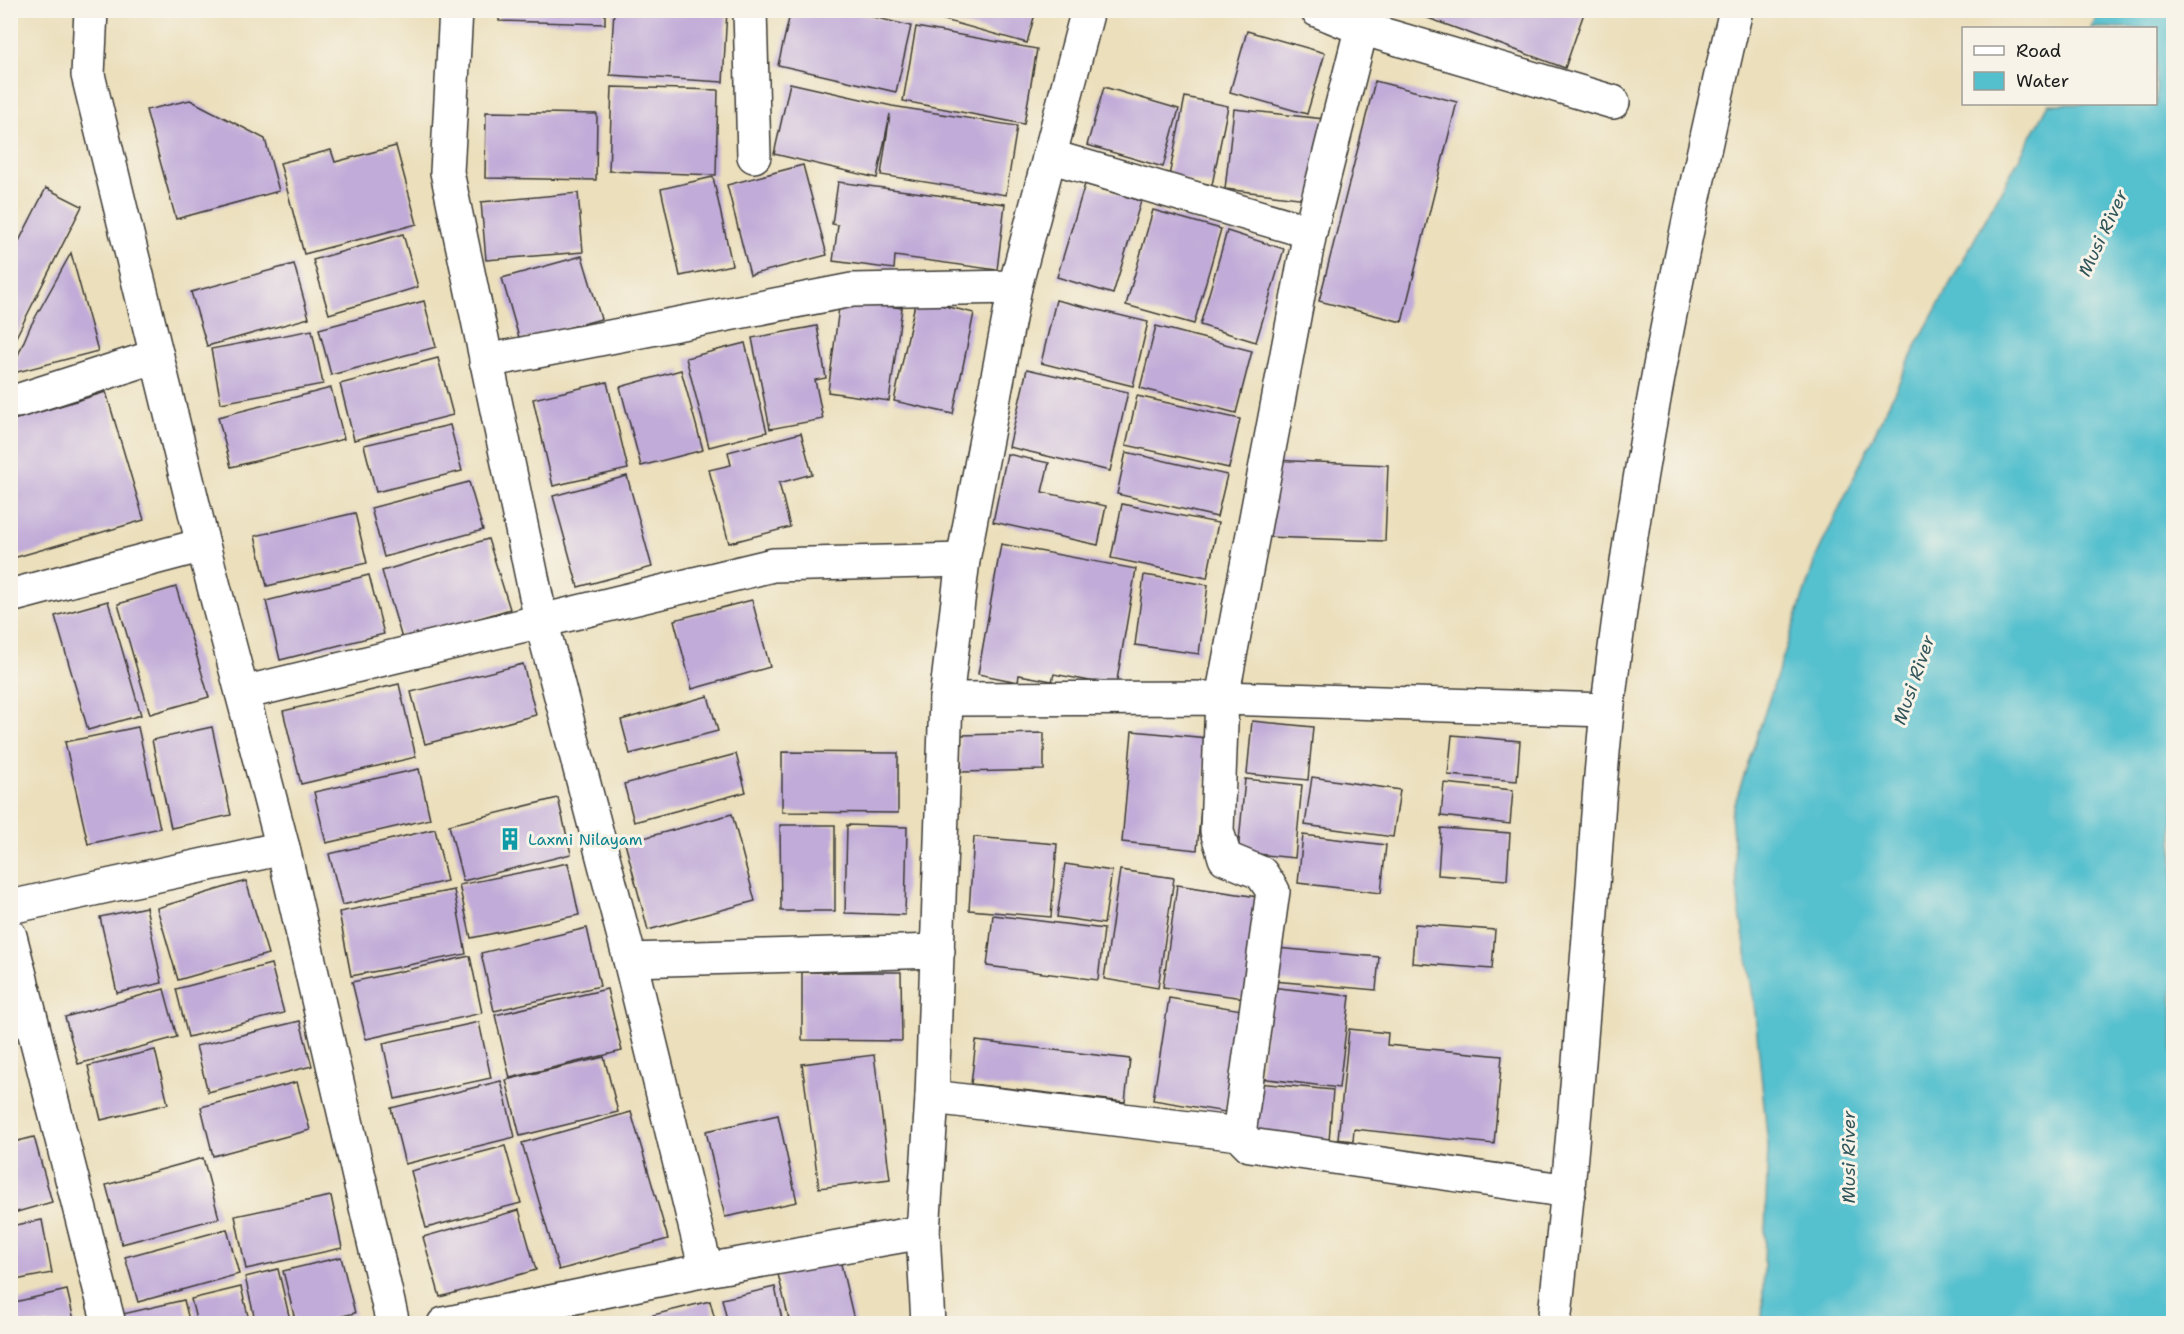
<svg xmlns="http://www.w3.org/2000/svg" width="2184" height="1334" viewBox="0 0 2184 1334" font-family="'Shantell Sans',sans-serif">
  <rect width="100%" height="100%" fill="#f7f3e8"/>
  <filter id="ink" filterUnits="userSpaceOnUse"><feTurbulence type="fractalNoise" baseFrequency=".0167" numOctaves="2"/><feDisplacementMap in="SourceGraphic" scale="12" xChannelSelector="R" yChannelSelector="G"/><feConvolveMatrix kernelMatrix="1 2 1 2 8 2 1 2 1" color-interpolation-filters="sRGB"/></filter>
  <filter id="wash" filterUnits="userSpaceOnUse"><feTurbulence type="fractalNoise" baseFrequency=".008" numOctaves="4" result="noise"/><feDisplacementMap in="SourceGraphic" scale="24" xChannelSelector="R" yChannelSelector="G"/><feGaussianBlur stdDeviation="1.35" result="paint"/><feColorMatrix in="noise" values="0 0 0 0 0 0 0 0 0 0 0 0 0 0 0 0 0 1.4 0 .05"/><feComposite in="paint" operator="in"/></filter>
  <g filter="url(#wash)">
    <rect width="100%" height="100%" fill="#ebdfbc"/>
    <path fill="#54c0ce" stroke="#386e75" stroke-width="1.5" d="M2101 10 2173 11V1323H1762L1768 1146 1754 1003 1739 907 1731 815 1816 557 1919 340 2049 104H2156V28H2091Z"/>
    <g id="blocks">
      <g fill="#c1abd8">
        <path d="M499 10H605V24L499 21Z"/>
        <path d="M614 10H727L723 82 610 75Z"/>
        <path d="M791 10H844L911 26 896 92 778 65Z"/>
        <path d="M910 10H935L934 18Z"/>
        <path d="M943 10H1036L1027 43 941 19Z"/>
        <path d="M1406 10H1585L1565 68Z"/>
        <path d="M916 27 1037 49 1024 124 903 101Z"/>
        <path d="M1247 31 1325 53 1307 114 1230 92Z"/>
        <path d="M1375 81 1457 102 1402 322 1319 301Z"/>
        <path d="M790 83 892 106 1017 126 1006 195 881 175 890 114 877 178 774 154Z"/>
        <path d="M612 87 718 90 716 175 609 171Z"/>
        <path d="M1104 87 1179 109 1163 167 1087 145Z"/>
        <path d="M1185 97 1228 106 1212 185 1169 176Z"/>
        <path d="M190 100 265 139 279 191 176 219 146 110Z"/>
        <path d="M1234 109 1324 119 1315 200 1225 189Z"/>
        <path d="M486 112 597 114 596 180 485 178Z"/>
        <path d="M396 146 417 224 304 254 280 163 331 150 335 162Z"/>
        <path d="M803 165 827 255 750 275 727 185Z"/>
        <path d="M713 177 732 265 680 276 661 189Z"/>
        <path d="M838 182 1005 204 997 270 895 256 894 269 833 261 838 225 832 224Z"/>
        <path d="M1085 184 1141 201 1113 294 1057 277Z"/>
        <path d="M46 188 82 206 10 349V259Z"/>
        <path d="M578 193 583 252 486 260 481 202Z"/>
        <path d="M1153 210 1221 229 1194 324 1126 305Z"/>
        <path d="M1227 231 1284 249 1256 342 1200 325Z"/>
        <path d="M403 234 418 287 329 314 313 260Z"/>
        <path d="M71 253 98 351 10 374 30 327Z"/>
        <path d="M582 256 601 319 520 341 502 278Z"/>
        <path d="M294 264 309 318 207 346 191 292Z"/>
        <path d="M916 299 974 313 953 414 894 401Z"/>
        <path d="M840 300 902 308 889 401 828 392Z"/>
        <path d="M1056 300 1148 322 1133 386 1041 363Z"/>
        <path d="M424 301 436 347 331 375 319 329Z"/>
        <path d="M817 326 826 378 815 380 823 419 770 429 752 338Z"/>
        <path d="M1156 326 1252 351 1236 413 1140 388Z"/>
        <path d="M312 330 323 384 221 403 211 349Z"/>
        <path d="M745 343 767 432 709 447 686 358Z"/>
        <path d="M438 358 453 415 354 440 340 384Z"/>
        <path d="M1027 369 1128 392 1110 471 1009 447Z"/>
        <path d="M681 370 703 450 641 466 620 387Z"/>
        <path d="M607 382 628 469 553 486 533 399Z"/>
        <path d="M331 388 344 439 231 467 218 417Z"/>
        <path d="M106 392 144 520 10 559V421Z"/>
        <path d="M1137 396 1240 419 1229 468 1126 445Z"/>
        <path d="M450 425 462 471 376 492 364 445Z"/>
        <path d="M801 433 812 474 779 483 790 527 729 543 709 470 731 465 728 452Z"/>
        <path d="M1126 452 1227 475 1217 517 1117 494Z"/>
        <path d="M1007 454 1049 463 1042 492 1106 506 1098 545 993 522Z"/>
        <path d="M1269 460 1388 465 1385 541 1266 537Z"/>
        <path d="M627 476 652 567 578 587 553 496Z"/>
        <path d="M469 482 483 530 384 557 371 508Z"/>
        <path d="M1122 504 1218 523 1207 578 1111 558Z"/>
        <path d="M355 513 367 563 267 586 255 536Z"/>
        <path d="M488 539 510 609 403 642 382 571Z"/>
        <path d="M1001 544 1136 569 1116 686 1054 674 1052 681 1019 675 1018 682 978 674Z"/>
        <path d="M369 575 384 634 280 660 266 601Z"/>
        <path d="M1144 575 1208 585 1199 654 1135 645Z"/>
        <path d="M176 587 209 697 150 714 118 604Z"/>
        <path d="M752 600 770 667 692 689 674 620Z"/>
        <path d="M108 601 141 715 88 730 55 616Z"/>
        <path d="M523 664 536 715 425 744 411 692Z"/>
        <path d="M399 684 416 757 301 784 283 711Z"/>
        <path d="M708 696 718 731 630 754 621 720Z"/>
        <path d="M1252 721 1313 727 1308 780 1247 774Z"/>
        <path d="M138 727 160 828 88 844 65 742Z"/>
        <path d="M212 727 231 815 171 828 152 740Z"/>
        <path d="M1132 731 1208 738 1197 850 1122 842Z"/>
        <path d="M1044 733V770L961 772 960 735Z"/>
        <path d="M1452 735 1520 741 1517 781 1448 775Z"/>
        <path d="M782 752 898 753V813L782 812Z"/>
        <path d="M736 754 746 792 634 822 624 784Z"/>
        <path d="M419 769 430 819 326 843 314 792Z"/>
        <path d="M1312 777 1400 790 1393 837 1305 825Z"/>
        <path d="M1245 779 1302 785 1295 858 1238 852Z"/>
        <path d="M1444 783 1513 790 1510 824 1441 816Z"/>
        <path d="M558 798 571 854 463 881 449 825Z"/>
        <path d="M732 814 755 901 648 930 625 843Z"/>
        <path d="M780 825H835V911H781Z"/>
        <path d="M847 825 907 827 905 915 845 913Z"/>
        <path d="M1441 828 1510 833 1507 880 1438 875Z"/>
        <path d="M435 829 447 881 342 905 329 854Z"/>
        <path d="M1303 835 1386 845 1381 893 1298 883Z"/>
        <path d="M974 837 1057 844 1051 917 969 910Z"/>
        <path d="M568 863 579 915 471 938 459 885Z"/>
        <path d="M1065 864 1112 871 1104 924 1057 917Z"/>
        <path d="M1120 870 1174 878 1158 988 1104 979Z"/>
        <path d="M246 881 268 954 178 980 157 908Z"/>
        <path d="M1177 885 1264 898 1251 999 1163 987Z"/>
        <path d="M454 890 466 954 351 976 339 912Z"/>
        <path d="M146 907 162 983 117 993 100 917Z"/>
        <path d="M993 915 1104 929 1098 980 987 966Z"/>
        <path d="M1415 924 1495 930 1492 969 1412 963Z"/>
        <path d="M587 928 600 986 494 1011 481 953Z"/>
        <path d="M1276 948 1379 957 1376 990 1273 981Z"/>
        <path d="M470 956 482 1013 366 1039 352 982Z"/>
        <path d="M271 964 284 1013 188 1037 176 989Z"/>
        <path d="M802 972H901L902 1041 802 1040Z"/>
        <path d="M1270 987 1350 996 1339 1088 1260 1078Z"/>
        <path d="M164 989 177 1037 78 1064 65 1017Z"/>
        <path d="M607 989 622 1051 510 1078 495 1015Z"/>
        <path d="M1169 998 1242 1010 1225 1112 1153 1100Z"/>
        <path d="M300 1021 312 1066 208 1092 196 1046Z"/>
        <path d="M479 1022 491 1078 395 1099 383 1043Z"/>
        <path d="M1349 1029 1388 1033 1387 1045 1502 1056 1494 1144 1354 1129 1353 1141 1338 1139Z"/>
        <path d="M976 1041 1130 1059 1125 1102 971 1084Z"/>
        <path d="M155 1050 168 1104 101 1120 88 1066Z"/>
        <path d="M874 1055 890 1179 819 1188 802 1064Z"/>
        <path d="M604 1057 618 1112 520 1136 506 1080Z"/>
        <path d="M501 1081 515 1137 405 1164 391 1108Z"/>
        <path d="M297 1082 310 1130 213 1156 201 1107Z"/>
        <path d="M1257 1083 1333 1090 1329 1141 1252 1133Z"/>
        <path d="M631 1112 668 1239 559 1270 522 1143Z"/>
        <path d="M778 1115 797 1202 725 1217 706 1131Z"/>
        <path d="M34 1137 52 1202 10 1214V1143Z"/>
        <path d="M505 1146 521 1203 426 1228 411 1171Z"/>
        <path d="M203 1158 219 1218 122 1244 106 1185Z"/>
        <path d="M331 1196 342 1248 246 1269 235 1216Z"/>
        <path d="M519 1210 536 1270 440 1297 423 1237Z"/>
        <path d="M42 1220 52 1273 10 1281V1226Z"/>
        <path d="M227 1229 239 1274 138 1302 125 1257Z"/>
        <path d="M341 1257 355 1313 311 1324H296L283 1271Z"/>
        <path d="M840 1260 855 1324H790L778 1274Z"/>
        <path d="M278 1269 291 1324H256L245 1277Z"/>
        <path d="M241 1287 250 1324H197L191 1299Z"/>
        <path d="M775 1287 783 1324H728L722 1299Z"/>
        <path d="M67 1290 75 1324H10V1303Z"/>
        <path d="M184 1300 190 1324H125L123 1314Z"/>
        <path d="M710 1301 716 1324H655L653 1315Z"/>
      </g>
    </g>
  </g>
  <g filter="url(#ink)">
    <use href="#blocks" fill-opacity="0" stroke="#3b3934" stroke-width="1.5"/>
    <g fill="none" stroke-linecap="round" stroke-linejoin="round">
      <g stroke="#3b3934" stroke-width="36">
        <g id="street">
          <path d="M91 10 88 75 203 545 283 848 393 1324"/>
          <path d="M456 10 447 172 541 620 630 960 706 1270"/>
          <path d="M750 10 754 156"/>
          <path d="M1317 10 1361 28 1613 102"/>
          <path d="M1049 156 1310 232"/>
          <path d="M486 361 852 290 1015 287"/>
          <path d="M17 401 157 356"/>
          <path d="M10 596 203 545"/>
          <path d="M243 693 773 565 963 560"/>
          <path d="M946 699 1222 698 1607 710"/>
          <path d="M10 907 283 848"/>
          <path d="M10 936 109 1324"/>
          <path d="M630 960 938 951"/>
          <path d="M932 1097 1239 1134 1273 891 1261 873 1225 858 1217 831 1222 698 1310 232 1366 10"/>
          <path d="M1239 1134 1250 1145 1569 1191"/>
          <path d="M444 1324 706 1270 923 1232"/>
          <path d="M928 1324 923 1232 932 1097 946 699 963 560 1015 287 1088 10"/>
        </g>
      </g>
      <g stroke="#3b3934" stroke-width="36">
        <path id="secondary" d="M1554 1324C1570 1182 1581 1040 1592 898 1597 834 1600 769 1608 705 1635 472 1682 240 1736 10"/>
      </g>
      <use href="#street" stroke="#fff" stroke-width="33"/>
      <use href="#secondary" stroke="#fff" stroke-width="33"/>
    </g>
  </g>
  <defs>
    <g id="building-bare" transform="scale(1.8)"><path d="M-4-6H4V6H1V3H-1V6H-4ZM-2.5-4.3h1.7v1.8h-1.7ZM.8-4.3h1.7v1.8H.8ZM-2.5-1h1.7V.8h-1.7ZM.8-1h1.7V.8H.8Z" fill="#0f9aa8" stroke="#f7f3e8" stroke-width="2.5" paint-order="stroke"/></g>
  </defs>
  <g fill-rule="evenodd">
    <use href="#building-bare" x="510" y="839"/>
  </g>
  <g text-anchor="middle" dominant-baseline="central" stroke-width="6" stroke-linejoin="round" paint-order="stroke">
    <g font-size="16" fill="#0d838f" stroke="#f7f3e8" text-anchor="start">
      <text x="528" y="839">Laxmi Nilayam</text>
    </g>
    <g font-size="18" font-style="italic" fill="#30555a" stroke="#f7f3e8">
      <text transform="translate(2103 233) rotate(-65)">Musi River</text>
      <text transform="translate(1914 680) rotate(-71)">Musi River</text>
      <text transform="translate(1849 1157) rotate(-90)">Musi River</text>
    </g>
  </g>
  <rect width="2184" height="1334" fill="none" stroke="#f7f3e8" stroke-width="36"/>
  <rect x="1962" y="27" width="195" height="78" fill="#f7f3e8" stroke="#9f9d96" stroke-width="1.5"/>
  <rect x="1974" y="46" width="30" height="9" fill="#ffffff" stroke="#9f9d96" stroke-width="1.5"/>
  <text x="2016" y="57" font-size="18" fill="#1c1c1c">Road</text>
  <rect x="1974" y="72" width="30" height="18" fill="#54c0ce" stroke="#9f9d96" stroke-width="1.5"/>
  <text x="2016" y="87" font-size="18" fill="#1c1c1c">Water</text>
</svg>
